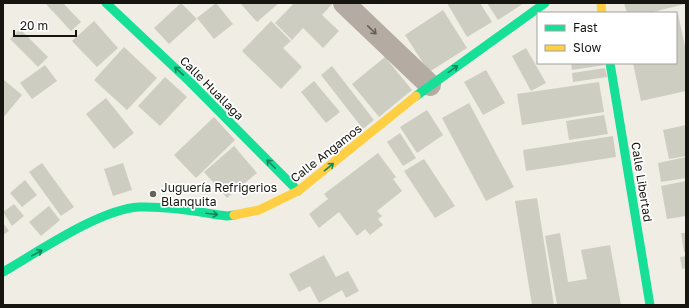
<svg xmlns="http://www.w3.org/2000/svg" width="689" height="308" viewBox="0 0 689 308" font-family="'Golos Text',sans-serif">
  <rect width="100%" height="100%" fill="#f0ede5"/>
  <g fill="#cdcec1">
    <path d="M45 3H63L81 22 71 31Z"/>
    <path d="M181 3 197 19 169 44 154 28Z"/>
    <path d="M216 3 233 24 214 39 197 18Z"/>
    <path d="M240 3H279L257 22Z"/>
    <path d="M294 3H333L322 15 339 31 323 48 303 28 292 40 275 23Z"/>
    <path d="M447 3H480L492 22 467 37Z"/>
    <path d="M487 3H524L498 20Z"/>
    <path d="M624 3H685V4L649 13H627Z"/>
    <path d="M443 10 467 48 429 72 405 35Z"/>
    <path d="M676 14H678L686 51V91L641 101 633 63H676Z"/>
    <path d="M94 21 118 48 97 67 72 41Z"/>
    <path d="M271 21 291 41 283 48 302 67 281 89 242 51Z"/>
    <path d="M20 29 48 57 38 67 10 39Z"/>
    <path d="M124 47 157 78 127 110 94 80Z"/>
    <path d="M526 48 546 83 531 91 512 56Z"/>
    <path d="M385 57 412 90 379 117 352 84Z"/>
    <path d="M571 63H605V65L572 70Z"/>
    <path d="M45 65 57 81 32 99 20 83Z"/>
    <path d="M332 66 374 120 363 129 321 75Z"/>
    <path d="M605 68 607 77 573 82 572 73Z"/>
    <path d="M486 70 505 103 483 115 464 82Z"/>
    <path d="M165 77 187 97 160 126 138 106Z"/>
    <path d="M4 80 22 95 3 118V82Z"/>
    <path d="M314 81 340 112 326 123 301 92Z"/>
    <path d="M599 82 604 112 522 125 517 94Z"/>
    <path d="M106 98 134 133 114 149 86 114Z"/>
    <path d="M469 103 514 187 486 201 442 118Z"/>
    <path d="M427 110 443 135 417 153 400 127Z"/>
    <path d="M604 115 608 134 569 140 566 121Z"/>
    <path d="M214 117 235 140 196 178 174 155Z"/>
    <path d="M686 125V156L669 159 663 130Z"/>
    <path d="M400 133 416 158 403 166 387 142Z"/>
    <path d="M613 136 616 157 526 171 523 150Z"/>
    <path d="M234 146 257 173 227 198 204 172Z"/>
    <path d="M378 153 396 177 393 179 402 191 377 211 382 216 378 219 383 225 370 235 365 229 357 236 339 212 319 228 309 214 328 199 324 194Z"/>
    <path d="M686 157V178L661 182 658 163Z"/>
    <path d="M424 159 455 206 435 218 404 171Z"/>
    <path d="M42 163 74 207 61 216 29 172Z"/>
    <path d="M123 163 132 190 113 196 104 169Z"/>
    <path d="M25 180 37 195 22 207 10 193Z"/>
    <path d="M686 181V216L667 219 661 186Z"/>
    <path d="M537 198 554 305H532L515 201Z"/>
    <path d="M14 204 24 216 12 226 3 212Z"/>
    <path d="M49 206 60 220 41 236 29 222Z"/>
    <path d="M3 223 9 231 3 235Z"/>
    <path d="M560 233 568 282 587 279 581 250 610 245 621 305H557L545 236Z"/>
    <path d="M681 233H686V252H684Z"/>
    <path d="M324 255 336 277 348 271 359 291 346 298 342 290 319 303 310 286 299 292 289 274Z"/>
    <path d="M686 256V268L682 269 680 257Z"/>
  </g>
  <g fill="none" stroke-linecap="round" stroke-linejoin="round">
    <path stroke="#b4aca2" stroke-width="22" d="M344 3 430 85"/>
    <g stroke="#16e098" stroke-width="9">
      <path d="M106 3 190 82 298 191"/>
      <path d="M610 63 650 305"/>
      <path d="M416 96 545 3"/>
      <path d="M3 272C38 252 100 209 139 207 169 206 198 212 227 216L234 215"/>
    </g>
    <g stroke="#ffcf43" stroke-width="9">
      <path d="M601 3 602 13"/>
      <path d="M234 215 259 210 298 191 416 96"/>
    </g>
  </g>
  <defs><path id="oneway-shaft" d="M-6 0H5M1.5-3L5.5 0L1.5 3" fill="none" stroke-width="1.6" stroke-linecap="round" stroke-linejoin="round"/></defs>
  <use stroke="#656058" href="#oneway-shaft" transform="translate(372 30) rotate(44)"/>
  <g stroke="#16855a">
    <use href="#oneway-shaft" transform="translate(453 69) rotate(-36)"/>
    <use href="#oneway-shaft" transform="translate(179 71) rotate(-137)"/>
    <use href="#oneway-shaft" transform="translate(271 164) rotate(-135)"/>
    <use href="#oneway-shaft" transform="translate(329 167) rotate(-39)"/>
    <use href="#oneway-shaft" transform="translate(212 214) rotate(7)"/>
    <use href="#oneway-shaft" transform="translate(37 253) rotate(-29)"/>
  </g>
  <circle fill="#62615a" stroke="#fff" stroke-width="1.5" cx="153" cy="194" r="4"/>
  <g text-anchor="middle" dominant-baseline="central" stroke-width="3.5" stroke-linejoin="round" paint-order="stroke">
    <g font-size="12" fill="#16150f" stroke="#fff">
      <text transform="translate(212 88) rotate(45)">Calle Huallaga</text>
      <text transform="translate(326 153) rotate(-38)">Calle Angamos</text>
      <text transform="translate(642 182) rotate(81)">Calle Libertad</text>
    </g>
    <g font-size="12" fill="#16150f" stroke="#fff" text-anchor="start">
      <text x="161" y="187">Juguería Refrigerios<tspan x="161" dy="14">Blanquita</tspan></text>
    </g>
  </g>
  <rect width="689" height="308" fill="none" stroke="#16150f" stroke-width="8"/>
  <rect x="537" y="12" width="140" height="52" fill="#ffffff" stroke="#a2a19f"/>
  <rect x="545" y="25" width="20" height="6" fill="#16e098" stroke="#a2a19f"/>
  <text x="573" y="32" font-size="12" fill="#16150f">Fast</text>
  <rect x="545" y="45" width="20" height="6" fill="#ffcf43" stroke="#a2a19f"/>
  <text x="573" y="52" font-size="12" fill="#16150f">Slow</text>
  <path d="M14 30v6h62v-6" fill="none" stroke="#16150f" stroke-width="2"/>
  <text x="20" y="30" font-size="12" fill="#16150f" stroke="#ffffff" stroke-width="3" paint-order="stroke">20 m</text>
</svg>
